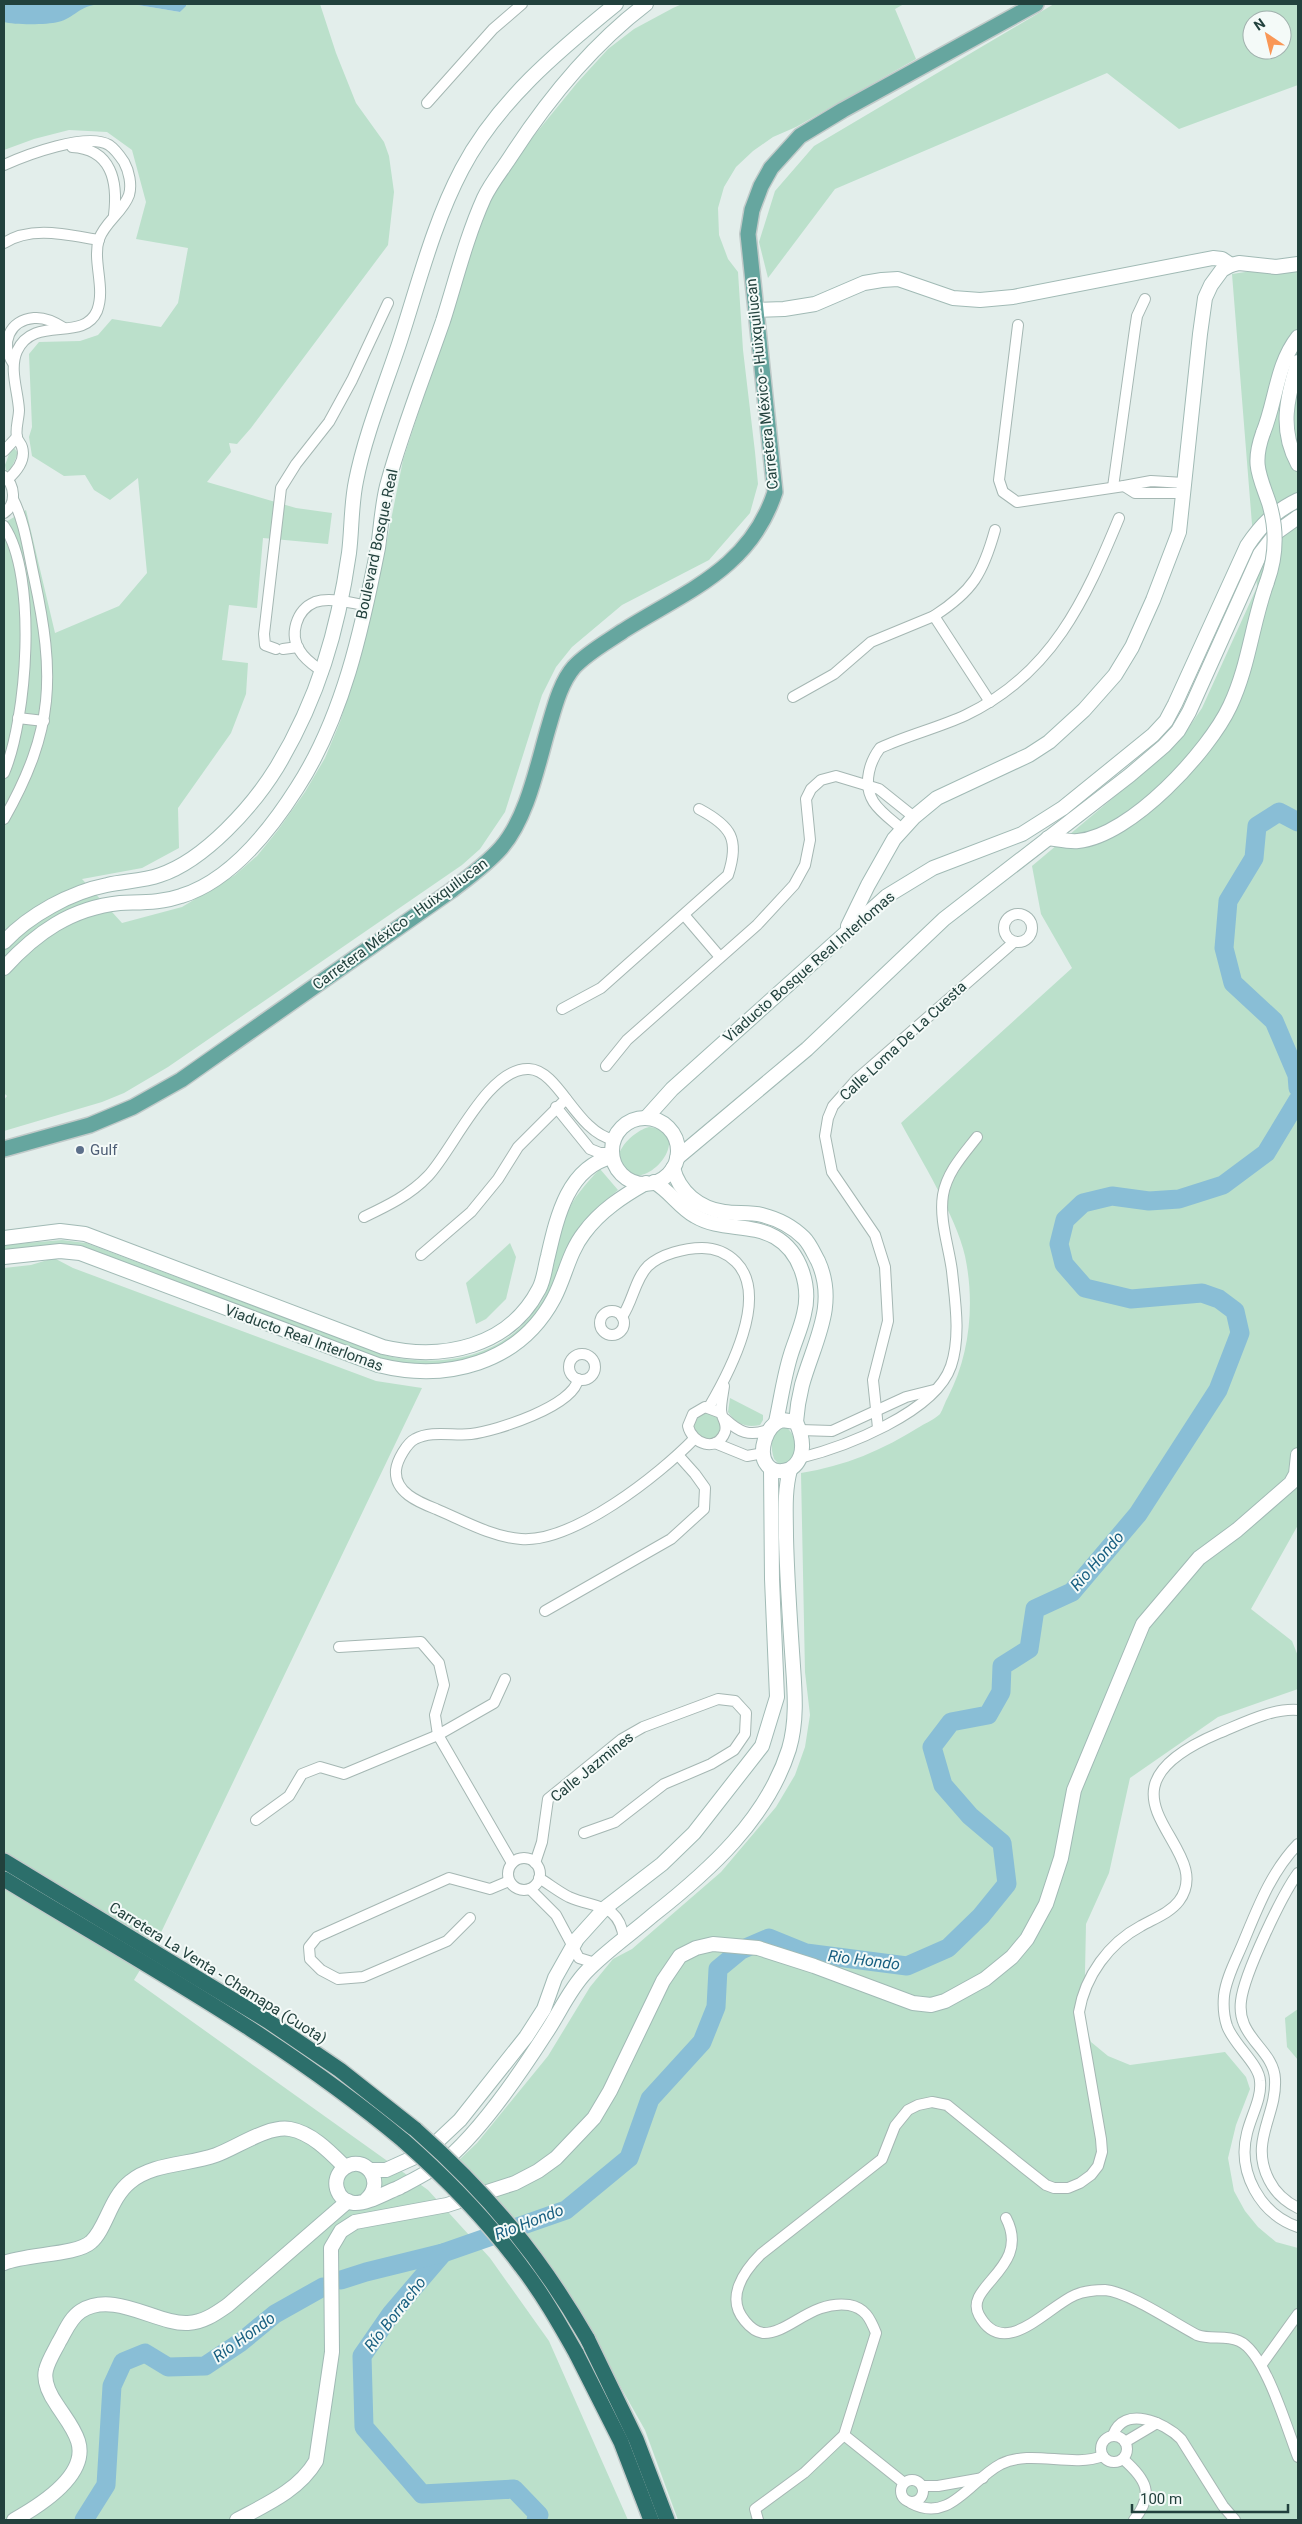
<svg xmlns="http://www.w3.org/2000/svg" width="1302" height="2524" viewBox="0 0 1302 2524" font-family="Roboto,sans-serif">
  <rect width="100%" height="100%" fill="#e3eeeb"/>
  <g fill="#bbe0cb" fill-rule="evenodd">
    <path d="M100 4H132L180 12 186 4H320L336 53 356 103 384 142 389 156 394 192 388 245 251 428 237 444 229 443 231 452 207 482 296 508 332 513 328 544 263 538 257 608 229 605 222 660 248 663 246 694 231 733 178 808 179 848 142 868 82 879 122 923 182 907 235 875 257 856 278 830 305 792 325 758 340 722 357 667 385 550 403 460 476 235 491 199 519 154 577 83 608 49 634 29 673 8 682 4H904L895 9 916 59 796 127 773 137 753 151 736 167 724 187 718 208 719 235 728 259 738 272 743 350 755 452 758 484 750 513 709 560 622 605 572 647 556 667 542 695 505 812 480 849 462 865 168 1067 124 1093 102 1102 4 1131V1100L7 1096 4 1093V523L26 510 55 633 119 606 147 573 138 478 110 500 94 490 85 475 64 476 32 456 29 437 32 427 29 354 39 342 80 341 98 335 112 319 161 327 178 303 188 248 136 239 146 202 132 150 107 132 69 130 34 139 4 150V22H57L86 5Z"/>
    <path d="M1054 4H1298V85L1179 129 1107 73 835 189 768 278 759 242 775 191 814 146ZM1252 20H1282V50H1252Z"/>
    <path d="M1298 264V1525L1251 1609 1292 1641 1298 1656V1689L1218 1717 1130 1778 1109 1873 1086 1924 1084 2021 1091 2042 1108 2056 1130 2065 1225 2052 1246 2077 1250 2089 1236 2125 1228 2158 1234 2191 1245 2211 1258 2227 1276 2242 1298 2248V2520H678L645 2430 611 2370 584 2328 458 2161 477 2143 548 2056 590 1987 613 1959 632 1949 721 1872 776 1807 795 1775 805 1747 810 1715 805 1672 801 1473C845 1466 883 1450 921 1426 926 1423 935 1419 940 1414 943 1409 945 1402 948 1397 970 1355 975 1303 965 1256 956 1216 921 1160 901 1123L1072 968 1041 914 1032 866 1169 751 1183 736 1202 708 1257 587 1232 274Z"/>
    <path d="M14 448 18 453 11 469 6 471 5 465 11 449Z"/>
    <path d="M649 1127C694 1131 653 1186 629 1174 602 1161 632 1131 649 1127Z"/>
    <path d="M600 1169 618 1190 600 1205 579 1228 541 1309 505 1346 474 1358 437 1365 399 1363 383 1359 85 1247 63 1244 4 1250V1245L62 1240 86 1243 384 1355C436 1368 498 1360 532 1314 537 1307 544 1300 546 1292 555 1268 557 1242 565 1218 572 1199 586 1183 600 1169Z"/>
    <path d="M510 1243 516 1257 506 1299 486 1319 476 1324 466 1283Z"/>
    <path d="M54 1258 73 1268 376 1381 422 1388 155 1945 134 1980 428 2190 490 2258 549 2341 628 2520H4V1268L31 1265Z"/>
    <path d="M730 1398 763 1415V1420L760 1425C746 1428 736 1424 728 1412Z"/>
    <circle cx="707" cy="1426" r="14"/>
    <path d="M784 1425C797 1435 797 1448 791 1462L781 1466 774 1459C770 1446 771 1437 779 1426Z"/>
    <path d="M1298 2009V2060L1287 2047 1285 2018Z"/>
  </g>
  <g fill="#89bed6">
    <path d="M4 4H100C78 6 75 18 58 22 47 25 14 25 4 22Z"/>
    <path d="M132 4H186V6L180 12Z"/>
  </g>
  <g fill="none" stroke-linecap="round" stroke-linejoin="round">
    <g stroke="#89bed6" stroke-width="19">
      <path d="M1298 822 1279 812 1257 826 1254 858 1228 901 1224 948 1233 983 1274 1021 1297 1075 1298 1088"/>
      <path d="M443 2253 391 2314 362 2356 364 2427 422 2494 514 2489 539 2515 536 2520"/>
      <path d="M341 2280 366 2272 443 2253 566 2210 629 2158 650 2099 702 2042 716 2007 718 1969 741 1950 769 1938 806 1953 907 1966 948 1948 981 1916 1007 1884 1002 1843 970 1816 943 1785 932 1747 951 1722 988 1715 1001 1692 1002 1666 1029 1649 1035 1609 1072 1592 1138 1514 1218 1390 1240 1333 1235 1311 1219 1299 1202 1293 1131 1299 1085 1288 1064 1264 1059 1244 1065 1220 1083 1203 1112 1196 1149 1201 1179 1199 1223 1185 1266 1153 1298 1100"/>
      <path d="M84 2520 106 2485 112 2386 123 2362 145 2353 168 2367 205 2366 241 2342 275 2314 323 2287"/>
    </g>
    <g stroke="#a5b7b3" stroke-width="12">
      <g id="street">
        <path d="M427 103 493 29 522 4"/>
        <path d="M72 147C112 149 118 182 114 215"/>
        <path d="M4 165C26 155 87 132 109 145 115 149 120 156 124 162 129 171 132 185 129 195 123 212 105 222 99 239 92 261 106 288 97 311 83 343 34 314 17 351 9 369 18 391 19 410 19 418 15 429 17 437 17 440 21 443 22 447 26 460 17 471 8 479"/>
        <path d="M4 243C32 225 68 235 99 240"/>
        <path d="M1018 325 999 480 1003 492 1017 502 1124 486 1151 481 1184 483"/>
        <path d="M13 363C0 344 9 320 34 318 45 317 55 322 64 328"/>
        <path d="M4 451 17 437"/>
        <path d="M4 476C15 485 17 504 4 513"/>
        <path d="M1124 486 1135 493H1183"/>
        <path d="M1113 487 1135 329 1137 316 1145 299"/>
        <path d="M4 526C38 576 27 719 4 773"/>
        <path d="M276 649 265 645 264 634 281 488 296 464 329 422 352 380 388 303"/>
        <path d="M283 649 298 647"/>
        <path d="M323 672C315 666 305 660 300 651 289 635 296 610 315 602 330 597 350 603 365 605"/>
        <path d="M793 697 834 674 871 642 934 616"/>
        <path d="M990 702 934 616C973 591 983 573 995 530"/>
        <path d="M18 718 44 721"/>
        <path d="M4 819C55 729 55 675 34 577 28 550 25 523 13 499"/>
        <path d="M902 829C882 812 863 801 869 772 871 762 874 756 880 748 908 735 938 728 966 715 1052 674 1085 600 1119 518"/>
        <circle cx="1018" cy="928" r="14"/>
        <path d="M685 916 720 957"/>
        <path d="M562 1009 601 988 728 875C740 839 731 826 699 809"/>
        <path d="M606 1066 627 1040 757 925 794 885 805 865 810 840 806 799 811 789 821 780 836 776 879 789 914 817"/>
        <path d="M556 1107 590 1149 600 1153H612"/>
        <path d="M364 1217C387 1206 410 1195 428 1176 453 1150 488 1067 529 1069 559 1070 576 1132 614 1140"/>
        <path d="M421 1255 471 1212 498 1179 518 1147 566 1099"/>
        <circle cx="612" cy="1323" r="12"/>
        <path d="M622 1317C633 1301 635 1279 648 1266 661 1254 685 1248 702 1248 715 1248 727 1253 736 1262 770 1296 729 1373 709 1407"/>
        <circle cx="582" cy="1367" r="13"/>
        <path d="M578 1379C574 1406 496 1431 471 1434 454 1436 431 1430 415 1439 407 1443 397 1460 396 1470 394 1492 418 1502 436 1509 462 1520 492 1537 521 1539 573 1543 659 1475 694 1439"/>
        <path d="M721 1413 705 1407 693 1414 688 1426C692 1444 717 1453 725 1432 728 1423 721 1418 721 1410 721 1402 723 1394 724 1386"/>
        <path d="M725 1419C739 1432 749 1437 768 1430"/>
        <path d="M878 1428 873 1380 888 1321 885 1267 875 1235 832 1172 825 1136 828 1118 833 1106 857 1079 1014 942"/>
        <path d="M800 1430 832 1431 906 1397 934 1390"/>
        <path d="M715 1443 747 1456 764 1453"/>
        <path d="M800 1458C844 1447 935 1413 951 1366 961 1336 955 1301 952 1271 949 1247 939 1220 943 1195 947 1172 963 1155 977 1137"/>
        <path d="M545 1611 671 1539 704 1509 705 1488 695 1474 678 1455"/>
        <path d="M339 1647 421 1642 439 1663 444 1685 435 1715 438 1735 512 1863"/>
        <path d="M256 1820 289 1796 302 1774 320 1767 344 1774 438 1735 494 1703 505 1679"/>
        <path d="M1298 1844C1271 1872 1258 1907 1243 1943 1236 1960 1226 1978 1224 1996 1223 2007 1224 2017 1227 2026 1234 2045 1259 2064 1260 2081 1262 2098 1251 2116 1247 2133 1237 2172 1260 2214 1298 2227"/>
        <circle cx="524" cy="1874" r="16"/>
        <path d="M535 1863 542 1842 548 1799 622 1739 643 1727 718 1699 735 1701 746 1713 745 1734 734 1750 711 1764 664 1784 615 1822 584 1833"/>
        <path d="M1298 1873C1282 1895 1244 1974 1241 2001 1240 2009 1241 2017 1244 2024 1252 2044 1274 2056 1275 2079 1277 2116 1249 2141 1269 2180 1275 2192 1286 2202 1298 2208"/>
        <path d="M539 1878C549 1884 559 1892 569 1897 596 1909 619 1902 624 1939"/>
        <path d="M530 1889 556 1915 579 1958 595 1963"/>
        <path d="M470 1918 447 1941 363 1977 338 1979 321 1970 310 1959 309 1947 317 1937 449 1878 490 1889 509 1881"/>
        <path d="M1006 2218C1032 2268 963 2286 979 2315 1004 2361 1047 2307 1075 2295 1084 2291 1096 2290 1105 2290 1129 2292 1174 2323 1197 2335 1211 2340 1225 2335 1239 2341 1265 2352 1287 2429 1298 2457"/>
        <path d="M1262 2364 1298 2314"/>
        <path d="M844 2435 904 2483"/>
        <path d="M1113 2435C1124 2405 1164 2422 1181 2439L1223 2506 1235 2520"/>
        <circle cx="1114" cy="2449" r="13"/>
        <path d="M1125 2442 1157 2423"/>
        <path d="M1123 2459C1146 2479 1155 2494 1134 2520"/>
        <circle cx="912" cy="2491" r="11"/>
        <path d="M922 2486H938L983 2478"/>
        <path d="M911 2503C950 2524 970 2480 1001 2464 1032 2449 1071 2468 1103 2456"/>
        <path d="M758 2520 755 2509 804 2473 844 2435 876 2333C870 2318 865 2308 849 2305 811 2300 789 2334 763 2333 756 2332 749 2326 745 2321 725 2298 744 2271 761 2254L882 2159 895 2126 908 2110 918 2105 932 2102 947 2105 1022 2166 1046 2185 1054 2188H1068L1080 2183 1091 2175 1098 2166 1102 2152 1101 2139 1079 2012C1085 1976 1109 1943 1141 1926 1153 1919 1170 1913 1179 1901 1220 1846 1075 1794 1219 1733 1243 1723 1272 1708 1298 1710"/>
      </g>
    </g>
    <g stroke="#a1bab5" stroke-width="16">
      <g id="secondary">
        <path d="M756 310 784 309 815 304 864 283 882 280 898 279 953 298 980 300 1013 297 1213 258 1222 259 1231 265"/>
        <path d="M1298 362C1287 397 1279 430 1298 464"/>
        <path d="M1263 433C1276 402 1276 365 1298 337"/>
        <path d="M1048 838C1057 839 1069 842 1078 841 1131 836 1209 751 1230 706 1249 666 1252 623 1267 582"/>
        <path d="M848 926 868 885 894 839 914 817 937 798 1029 755 1049 742 1084 710 1115 675 1132 647 1153 600 1179 532 1200 334 1205 298 1211 285 1222 270 1231 265 1239 263 1276 267 1298 264"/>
        <path d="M4 942C29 915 71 892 107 885 125 881 143 881 160 875 205 860 253 806 277 767 318 699 338 630 349 553 352 529 351 505 356 481 365 435 384 389 399 344 418 286 433 224 462 169 497 102 558 51 616 4"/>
        <path d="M4 968C36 933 71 908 120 903 141 902 161 903 181 896 230 881 271 829 297 788 343 717 362 629 378 548 381 527 382 506 387 486 402 430 424 376 443 321 456 280 466 238 484 198 491 183 502 170 511 156 548 99 592 45 646 4"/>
        <path d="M646 1118 672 1089 887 896 933 868 1022 834 1063 808 1153 735 1166 721 1175 704 1247 546C1261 525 1275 511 1298 500"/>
        <circle cx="645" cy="1151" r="33"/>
        <path d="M677 1158 807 1049 944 919 1130 775 1164 746 1178 731 1189 712 1260 554 1277 532 1298 517"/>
        <path d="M673 1168C679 1192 699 1208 724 1212 736 1214 750 1212 762 1215 778 1219 793 1227 804 1238 810 1244 814 1254 818 1261 838 1305 814 1342 802 1385 799 1397 797 1409 796 1422"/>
        <path d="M654 1182C670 1191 679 1207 695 1216 720 1231 750 1223 775 1237 801 1252 811 1287 804 1314 801 1328 795 1341 791 1354 784 1376 781 1399 776 1422"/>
        <path d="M4 1238 60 1231 85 1234 383 1347C443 1361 509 1347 539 1289 544 1280 545 1267 548 1256 557 1217 568 1167 612 1157"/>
        <path d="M4 1257 60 1251 80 1253 378 1365C446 1382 519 1364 554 1298 565 1277 569 1252 584 1233 600 1211 623 1196 646 1183"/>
        <path d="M782 1420 796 1422C823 1480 750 1488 765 1439 768 1430 773 1423 782 1420Z"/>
        <path d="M370 2170H386L426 2152 460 2120 526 2037 544 2009 555 1978 577 1939 605 1908 662 1864 694 1833 762 1746 777 1697 772 1579 771 1469"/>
        <path d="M366 2200C387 2181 364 2153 344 2168 330 2179 336 2201 354 2203 367 2204 385 2193 398 2188 413 2180 434 2170 447 2159 482 2129 521 2072 546 2033 560 2012 569 1990 586 1972 606 1951 631 1934 653 1915 709 1871 767 1819 789 1749 797 1722 795 1694 793 1666 790 1623 787 1580 786 1537 786 1514 784 1492 790 1470"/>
        <path d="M4 2263C26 2254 77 2255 91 2242 106 2229 110 2198 130 2182 153 2163 188 2165 216 2155 236 2148 268 2125 290 2129 312 2133 330 2152 345 2167"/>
        <path d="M14 2520C39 2506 89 2475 78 2441 74 2428 64 2416 57 2405 50 2395 43 2382 46 2370 48 2361 55 2350 59 2342 65 2332 70 2318 81 2311 114 2290 158 2325 188 2323 204 2322 215 2314 228 2305L348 2201"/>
        <path d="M237 2520C267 2504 299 2490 316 2461L332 2352 331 2248 341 2231 355 2222 447 2205 515 2183 538 2171 556 2158 594 2118 610 2091 663 1981 680 1956 696 1948 713 1944 758 1948 814 1966 913 2003 931 2005 945 2001 985 1979 1012 1957 1027 1939 1046 1904 1061 1858 1074 1790 1143 1624 1199 1558 1237 1530 1291 1483 1296 1474 1298 1455"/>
      </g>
    </g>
    <g stroke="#c1cac9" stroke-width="18">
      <path id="primary" d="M4 1149 90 1125 133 1107 181 1080 452 890C469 877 487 864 501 848 527 818 537 767 548 729 554 709 560 683 574 667 588 652 607 642 623 631 686 591 750 569 775 492L748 234 752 210 761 186 771 168 800 136 843 110 1036 4"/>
    </g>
    <g stroke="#c1cac9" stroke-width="18">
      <g id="highway">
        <path d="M4 1861 268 2021 340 2070 416 2130"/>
        <path d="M4 1879C140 1962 281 2038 404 2141"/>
        <path d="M587 2338 636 2439 667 2520"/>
        <path d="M576 2353 621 2442 651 2520"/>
      </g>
    </g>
    <use href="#street" stroke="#fff" stroke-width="10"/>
    <use href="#secondary" stroke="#fff" stroke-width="14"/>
    <use href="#primary" stroke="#66a69f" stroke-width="15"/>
    <use href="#highway" stroke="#2c6f6b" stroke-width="15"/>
    <g stroke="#a1bab5" stroke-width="16" stroke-linecap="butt">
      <path id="secondary-bridge" d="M1263 433C1252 464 1259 474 1269 503 1277 529 1276 557 1267 582"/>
    </g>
    <g stroke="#c1cac9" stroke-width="18" stroke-linecap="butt">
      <g id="highway-bridge">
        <path d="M416 2130C488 2194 539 2255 587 2338"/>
        <path d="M404 2141C446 2178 487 2220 521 2266 542 2293 559 2323 576 2353"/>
      </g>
    </g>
    <use href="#secondary-bridge" stroke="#fff" stroke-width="14"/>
    <use href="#highway-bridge" stroke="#2c6f6b" stroke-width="15"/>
  </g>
  <circle fill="#5c6f8a" stroke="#f4faf8" stroke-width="2" cx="80" cy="1150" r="5"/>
  <g text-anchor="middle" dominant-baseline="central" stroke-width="4" stroke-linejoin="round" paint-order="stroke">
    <g font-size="15" fill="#22413d" stroke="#f4faf8">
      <text transform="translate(762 384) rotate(-96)">Carretera México - Huixquilucan</text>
      <text transform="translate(377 544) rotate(-78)">Boulevard Bosque Real</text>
      <text transform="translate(400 924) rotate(-36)">Carretera México - Huixquilucan</text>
      <text transform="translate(809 967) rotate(-41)">Viaducto Bosque Real Interlomas</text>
      <text transform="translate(903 1041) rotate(-43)">Calle Loma De La Cuesta</text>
      <text transform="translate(304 1338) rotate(20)">Viaducto Real Interlomas</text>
      <text transform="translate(592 1767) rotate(-39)">Calle Jazmines</text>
      <text transform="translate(218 1973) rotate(32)">Carretera La Venta - Chamapa (Cuota)</text>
    </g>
    <g font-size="15" fill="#4e5e75" stroke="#f4faf8" text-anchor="start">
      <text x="90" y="1150">Gulf</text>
    </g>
    <g font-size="16" font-style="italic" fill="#185f81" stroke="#f4faf8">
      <text transform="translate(1097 1561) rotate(-49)">Rio Hondo</text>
      <text transform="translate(864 1960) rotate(7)">Rio Hondo</text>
      <text transform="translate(529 2222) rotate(-21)">Rio Hondo</text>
      <text transform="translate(395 2314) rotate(-52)">Río Borracho</text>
      <text transform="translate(244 2337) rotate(-36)">Río Hondo</text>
    </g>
  </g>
  <rect width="1302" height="2524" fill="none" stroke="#22413d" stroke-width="10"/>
  <g transform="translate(1267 35) rotate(325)"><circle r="24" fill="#f4faf8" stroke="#a0b0ad"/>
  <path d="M0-4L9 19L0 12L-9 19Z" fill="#f99756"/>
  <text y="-8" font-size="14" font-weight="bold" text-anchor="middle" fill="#22413d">N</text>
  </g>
  <path d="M1132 2504v8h156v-8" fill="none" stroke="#22413d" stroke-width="2.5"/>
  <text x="1140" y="2504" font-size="15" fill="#22413d" stroke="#f4faf8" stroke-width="4" paint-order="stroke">100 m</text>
</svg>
